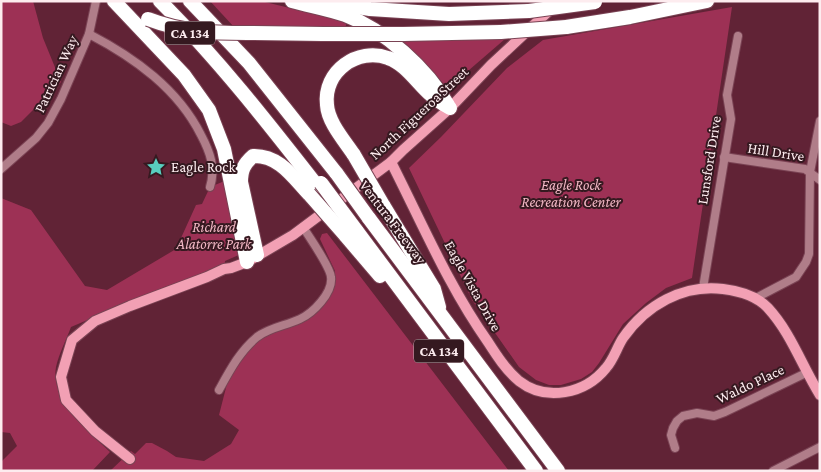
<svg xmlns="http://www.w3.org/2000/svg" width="821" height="472" viewBox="0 0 821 472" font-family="'Crimson Pro',serif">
  <rect width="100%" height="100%" fill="#612336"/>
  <g fill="#9d3155">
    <path d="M1 1H33L43 38 61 82 21 122 11 126 1 122Z"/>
    <path d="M210 1H261L347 22 345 28 234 27Z"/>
    <path d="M732 7 692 278 666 288 646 303 623 324 599 363 592 372 581 379 561 385H549L536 380 519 367 472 300 409 168 441 137 507 68 543 40Z"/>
    <path d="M505 39 454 83 444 84 402 41Z"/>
    <path d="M227 180 241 254 225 261 224 269 165 294 167 286 71 327C66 340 59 354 56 367 50 401 89 432 110 452L92 471H1V462L17 446 10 433 1 432V198L31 210 85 286 107 290 176 249 196 205 202 204 210 187Z"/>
    <path d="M327 233 509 471H110L131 451 135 454 146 443H152L167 451 176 457 204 461 231 444 239 430 219 415 229 376 248 347 262 335 306 319 327 298 335 271 320 239 322 234Z"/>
  </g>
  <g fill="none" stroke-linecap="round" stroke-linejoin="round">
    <g stroke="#7a4354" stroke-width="10">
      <g id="street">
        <path d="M89 34C135 58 178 89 201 135 210 152 216 168 210 187"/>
        <path d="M724 157 805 169 820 180"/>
        <path d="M1 169 36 138 48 123 61 99 89 34 96 1"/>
        <path d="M703 288 731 119 727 95 738 36"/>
        <path d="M756 298 796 277 806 262 809 254 810 172 820 121"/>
        <path d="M219 390C230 370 240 351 257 337 270 327 285 326 300 319 313 313 333 293 331 277 330 266 309 237 303 227"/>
        <path d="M675 448 671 435 673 428 677 421 683 416 697 413 714 416 725 412 806 373"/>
        <path d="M773 471 820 447"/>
      </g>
    </g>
    <g stroke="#7a4354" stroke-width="12">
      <g id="secondary">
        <path d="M391 162C422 223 449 287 488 342 497 356 506 370 519 381 546 402 585 394 606 368 614 359 617 347 623 338 646 305 683 284 723 289 739 291 757 296 768 308 791 333 802 366 820 395"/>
        <path d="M130 459 95 431 66 400 61 377 72 340 95 321 130 306 207 277 224 269 231 268 247 262 293 235 391 162 403 150 450 108 491 65 553 7"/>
      </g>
    </g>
    <g stroke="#7a4354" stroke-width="16">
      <g id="highway">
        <path d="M114 1 184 75 209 110 224 149 247 262"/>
        <path d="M160 1C218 59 268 123 318 187"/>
        <path d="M190 1 249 63 337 174"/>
        <path d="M292 1C310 6 328 9 345 15 385 30 427 69 448 105"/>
        <path d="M321 1 370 9 449 14 529 11"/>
        <path d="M566 27 630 17 707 1"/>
        <path d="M247 33 323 34"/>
        <path d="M403 34 501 32"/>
        <path d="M354 155C344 140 328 122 327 105 323 71 358 47 388 58 406 64 417 83 431 95 436 100 443 104 450 108"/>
        <path d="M383 205 434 289 439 307"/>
        <path d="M368 217 558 471"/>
        <path d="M356 230 536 471"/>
        <path d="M345 235 380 276"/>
        <path d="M257 255 241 182C241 170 244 164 253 156 279 155 293 177 309 194"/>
      </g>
    </g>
    <use href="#street" stroke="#b07d89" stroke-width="8"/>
    <use href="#secondary" stroke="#f2a0b4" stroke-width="10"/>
    <use href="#highway" stroke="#fff" stroke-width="14"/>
    <g stroke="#7a4354" stroke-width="16" stroke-linecap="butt">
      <g id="highway-bridge">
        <path d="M529 11 595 2"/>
        <path d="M148 19C182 32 211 33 247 33"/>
        <path d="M501 32 566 27"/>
        <path d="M323 34H403"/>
        <path d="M354 155 383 205"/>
        <path d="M337 174 368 217"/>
        <path d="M321 183 356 230"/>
        <path d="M309 194 345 235"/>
      </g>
    </g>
    <use href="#highway-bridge" stroke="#fff" stroke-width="14"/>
  </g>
  <defs>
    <g id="sight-bare" transform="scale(1.5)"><path d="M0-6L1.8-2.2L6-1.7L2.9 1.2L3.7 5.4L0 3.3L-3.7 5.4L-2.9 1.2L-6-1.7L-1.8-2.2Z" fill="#58cebf" stroke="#351920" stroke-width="2.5" paint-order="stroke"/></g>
  </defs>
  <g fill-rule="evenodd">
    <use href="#sight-bare" x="156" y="167"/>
  </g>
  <g text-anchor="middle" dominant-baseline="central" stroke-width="4" stroke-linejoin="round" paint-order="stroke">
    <g fill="#351920" stroke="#c1adb1" stroke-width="1">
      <rect x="165" y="21.5" width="50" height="23" rx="4"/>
      <rect x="414" y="339.5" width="50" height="23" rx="4"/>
    </g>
    <g font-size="14" font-weight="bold" fill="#fdecef">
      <text x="190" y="33">CA 134</text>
      <text x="439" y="351">CA 134</text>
    </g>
    <g font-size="15" fill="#fdecef" stroke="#351920">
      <text transform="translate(56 74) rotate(-65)">Patrician Way</text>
      <text transform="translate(419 113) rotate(-43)">North Figueroa Street</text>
      <text transform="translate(776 152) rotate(9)">Hill Drive</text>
      <text transform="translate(709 160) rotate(-81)">Lunsford Drive</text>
      <text transform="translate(393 222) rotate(53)">Ventura Freeway</text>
      <text transform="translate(473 286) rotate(61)">Eagle Vista Drive</text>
      <text transform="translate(750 384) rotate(-25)">Waldo Place</text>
    </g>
    <g font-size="15" fill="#fdecef" stroke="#351920" text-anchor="start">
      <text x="171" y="167">Eagle Rock</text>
    </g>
    <g font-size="15" font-style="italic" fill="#f3b8c5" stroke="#351920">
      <text x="571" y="185">Eagle Rock<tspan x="571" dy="17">Recreation Center</tspan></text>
      <text x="214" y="227">Richard<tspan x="214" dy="17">Alatorre Park</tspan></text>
    </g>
  </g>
  <rect width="821" height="472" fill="none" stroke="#fdecef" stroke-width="5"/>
</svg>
